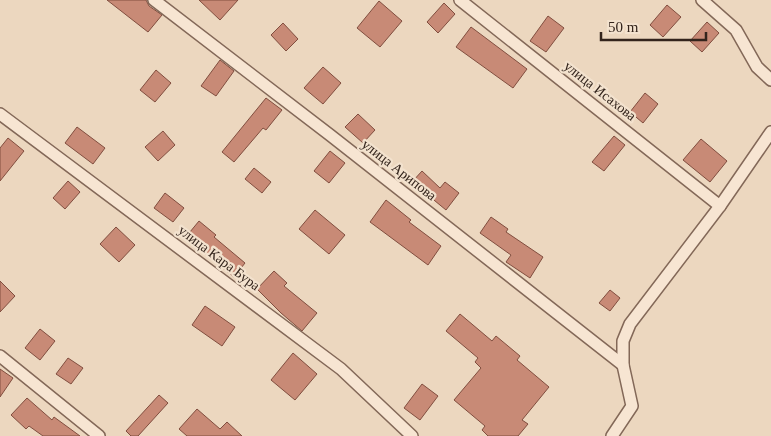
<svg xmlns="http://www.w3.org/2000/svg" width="771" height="436" viewBox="0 0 771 436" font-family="'Times New Roman',serif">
  <rect width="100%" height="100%" fill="#ecd7bf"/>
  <g fill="#c88a76" stroke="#814e3f">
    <path d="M107 0H146L149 6 162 15 148 32Z"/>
    <path d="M199 0H238L220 20Z"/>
    <path d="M379 1 402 21 380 47 357 28Z"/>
    <path d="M444 3 455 14 438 33 427 22Z"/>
    <path d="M667 5 681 17 663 37 650 25Z"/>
    <path d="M548 16 564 28 546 52 530 41Z"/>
    <path d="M707 22 719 33 702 52 690 41Z"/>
    <path d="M283 23 298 39 286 51 271 35Z"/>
    <path d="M471 27 527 69 513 88 456 47Z"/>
    <path d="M220 60 234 71 216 96 201 86Z"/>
    <path d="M323 67 341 83 323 104 304 88Z"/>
    <path d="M156 70 171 83 155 102 140 90Z"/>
    <path d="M645 93 658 104 643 123 630 112Z"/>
    <path d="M266 98 282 110 266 130 263 128 234 162 222 152Z"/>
    <path d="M358 114 375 130 363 143 345 127Z"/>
    <path d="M77 127 105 148 93 164 65 143Z"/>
    <path d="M163 131 175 145 158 161 145 147Z"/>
    <path d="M614 136 625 145 604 171 592 162Z"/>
    <path d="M8 138 24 151 0 181V148Z"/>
    <path d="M701 139 727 161 710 182 683 160Z"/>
    <path d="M330 151 345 163 329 183 314 171Z"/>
    <path d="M254 168 271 182 262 193 245 179Z"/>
    <path d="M422 171 440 188 445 182 459 193 446 210 412 182Z"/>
    <path d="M68 181 80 192 65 209 53 198Z"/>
    <path d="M165 193 184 208 173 222 154 208Z"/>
    <path d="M386 200 411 220 409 222 441 246 428 265 370 222Z"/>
    <path d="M315 210 345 235 329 254 299 229Z"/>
    <path d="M491 217 508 229 506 232 543 257 530 278 506 262 511 255 480 233Z"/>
    <path d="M199 221 216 235 214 237 245 263 234 277 185 238Z"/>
    <path d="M116 227 135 245 119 262 100 244Z"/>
    <path d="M274 271 287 283 284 286 317 313 302 331 281 313 257 289Z"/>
    <path d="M0 281 15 296 0 312Z"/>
    <path d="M610 290 620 298 610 311 599 303Z"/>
    <path d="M205 306 235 327 222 346 192 325Z"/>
    <path d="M460 314 492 341 496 336 520 356 517 360 549 387 522 420 528 424 518 436H488L482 430 485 426 454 400 481 368 475 362 478 358 446 331Z"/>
    <path d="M40 329 55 341 40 360 25 348Z"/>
    <path d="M293 353 317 374 295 400 271 380Z"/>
    <path d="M68 358 83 368 71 384 56 374Z"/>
    <path d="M0 369 13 378 0 397Z"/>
    <path d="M422 384 438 396 420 420 404 408Z"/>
    <path d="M159 395 168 403 138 436H131L126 431Z"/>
    <path d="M27 398 52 420 54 417 80 436H43L29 426 26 429 11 415Z"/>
    <path d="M197 409 220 429 227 422 242 436H187L179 429Z"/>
  </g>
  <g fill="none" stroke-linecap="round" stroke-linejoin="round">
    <g stroke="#836858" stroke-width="14">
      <g id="street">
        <path d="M154 0 330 135 623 365"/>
        <path d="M460 0 720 206"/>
        <path d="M702 0 736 30 757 67 771 80"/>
        <path d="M0 114 341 369 412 436"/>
        <path d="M0 356 99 436"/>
        <path d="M612 436 632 406 623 365V341L630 324 720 206 771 132"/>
      </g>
    </g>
    <use href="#street" stroke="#f7e5d2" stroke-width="11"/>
  </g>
  <g text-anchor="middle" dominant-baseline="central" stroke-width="4.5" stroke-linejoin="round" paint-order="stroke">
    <g font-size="14" fill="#33241c" stroke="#f3e2ce">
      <text transform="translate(600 91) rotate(38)">улица Исахова</text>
      <text transform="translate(399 170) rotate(38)">улица Арипова</text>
      <text transform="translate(219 258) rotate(37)">улица Кара Бура</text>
    </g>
  </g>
  <path d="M601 32v8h105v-8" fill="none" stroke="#33241c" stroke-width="2.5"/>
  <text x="608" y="32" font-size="15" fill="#33241c" stroke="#f3e2ce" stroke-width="4" paint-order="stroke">50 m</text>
</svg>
